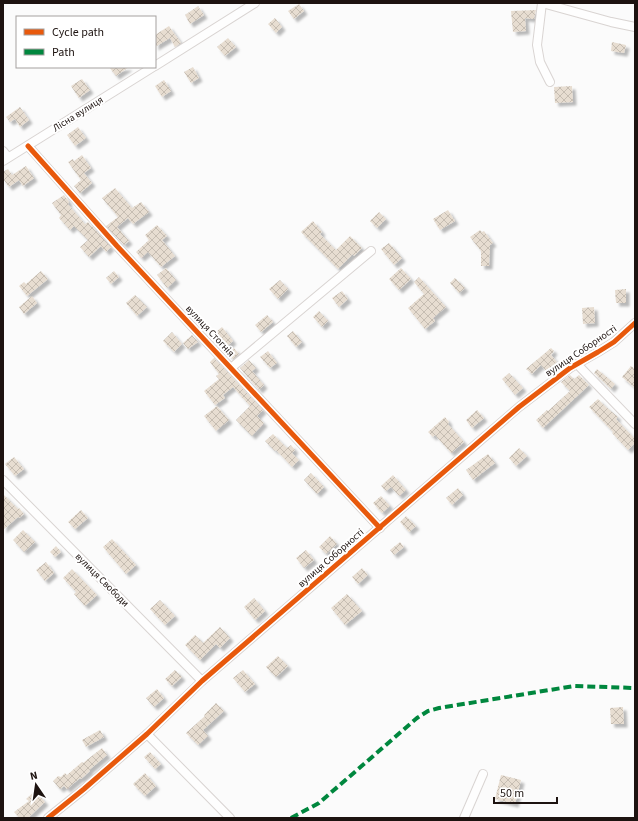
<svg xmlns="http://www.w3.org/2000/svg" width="638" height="821" viewBox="0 0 638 821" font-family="'Source Sans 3',sans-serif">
  <defs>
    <pattern id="building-cross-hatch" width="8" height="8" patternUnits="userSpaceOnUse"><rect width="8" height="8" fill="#e7ddd1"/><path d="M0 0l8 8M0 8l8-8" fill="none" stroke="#c6bdb2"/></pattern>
    <filter id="shadow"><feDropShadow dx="3.5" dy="3.5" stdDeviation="1" flood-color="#0004"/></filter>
  </defs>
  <rect width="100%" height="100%" fill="#fbfbfb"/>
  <g fill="url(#building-cross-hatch)" filter="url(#shadow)">
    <path d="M299 4 304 11 294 19 288 11Z"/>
    <path d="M198 6 204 15 190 24 185 15Z"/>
    <path d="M536 10 534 19 525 18 526 31 513 32 511 11Z"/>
    <path d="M275 18 282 27 276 33 268 24Z"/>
    <path d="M169 26 181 43 175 47 170 38 155 47V35Z"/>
    <path d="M228 38 236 47 225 56 217 47Z"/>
    <path d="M612 42 626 45 624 53 611 51Z"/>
    <path d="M109 67H129L116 76Z"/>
    <path d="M193 67 199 78 191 83 184 72Z"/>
    <path d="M82 79 90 90 79 98 71 86Z"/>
    <path d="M164 80 171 91 162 97 155 86Z"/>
    <path d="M572 86 573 102 555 103 554 87Z"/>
    <path d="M20 107 29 120 20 127 15 119 10 122 6 117Z"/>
    <path d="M78 127 86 138 75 146 67 135Z"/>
    <path d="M82 155 91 168 84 173 92 183 80 193 74 186 81 180 68 162 73 159 74 161Z"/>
    <path d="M26 166 34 178 23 186 19 180 9 187 3 179V172L8 169 12 175Z"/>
    <path d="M115 188 132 208 141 202 149 212 133 224 128 218 117 227 129 241 124 245 106 226 118 217 102 198Z"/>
    <path d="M64 195 69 202 68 204 85 224 88 222 111 247 106 252 101 246 89 257 80 247 88 240 74 226 70 230 59 218 61 215 52 203Z"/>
    <path d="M448 210 455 221 440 230 433 219Z"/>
    <path d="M379 212 386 219 377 228 370 221Z"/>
    <path d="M313 221 322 232 320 234 336 250 350 236 362 248 354 256 353 254 338 269 301 232Z"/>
    <path d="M157 225 167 236 162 240 175 256 161 267 148 252 141 258 136 252 149 240 145 235Z"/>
    <path d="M480 230 482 232 484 231 493 243 490 245 489 266H481V251L470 237Z"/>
    <path d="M389 243 402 258 394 265 381 249Z"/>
    <path d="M166 268 176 280 167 288 157 275Z"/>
    <path d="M401 268 411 279 399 290 389 279Z"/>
    <path d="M41 271 48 279 27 296 19 286 24 282 26 284Z"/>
    <path d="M114 271 119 277 111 284 106 278Z"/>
    <path d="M419 277 446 307 433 318 435 321 425 329 408 308 424 294 414 282Z"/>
    <path d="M455 278 465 288 459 293 450 283Z"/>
    <path d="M280 280 288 289 278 299 269 289Z"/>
    <path d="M626 289V303H616L615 290Z"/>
    <path d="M342 291 348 299 339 307 332 298Z"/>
    <path d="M135 295 147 307 137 316 126 303Z"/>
    <path d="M32 296 37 303 24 314 19 307Z"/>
    <path d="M594 307 595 323 583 324 582 308Z"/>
    <path d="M319 311 328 321 322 327 313 317Z"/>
    <path d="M267 315 273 322 261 332 255 325Z"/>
    <path d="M222 327 233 341 226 347 220 339 216 342 211 336Z"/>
    <path d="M293 331 302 342 296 347 287 336Z"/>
    <path d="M172 332 182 344 174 352 163 341Z"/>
    <path d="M192 335 198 342 188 349 183 343Z"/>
    <path d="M234 348 239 354 233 359 227 353Z"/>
    <path d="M551 348 554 351 551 355 557 362 546 371 541 365 532 374 526 369Z"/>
    <path d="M268 351 277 363 270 368 260 357Z"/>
    <path d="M214 358 263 410 257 416 264 423 252 436 236 420 250 406 233 387 223 395 225 398 215 405 204 391 219 379 216 376 219 374 210 362Z"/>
    <path d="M249 360 256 368 252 371 264 385 259 390 240 368Z"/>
    <path d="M631 366 635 369V388L622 377Z"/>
    <path d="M597 369 615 384 611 389 594 373Z"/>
    <path d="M509 373 523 388 515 395 502 379Z"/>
    <path d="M570 375 574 379 579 375 589 385 543 428 536 420 547 410 548 411 570 391 561 382Z"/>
    <path d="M598 399 606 407 618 417 616 419 635 439V443L628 450 612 433 613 432 589 407Z"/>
    <path d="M217 406 229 420 216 431 204 416Z"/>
    <path d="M477 410 484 418 472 428 466 420Z"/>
    <path d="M445 417 449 422 448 424 464 442 451 453 435 435 433 437 428 432Z"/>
    <path d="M273 434 287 448 291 445 295 450 292 453 299 460 292 467 276 450 275 451 265 441Z"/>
    <path d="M519 448 527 456 516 466 509 458Z"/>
    <path d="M488 454 495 463 473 480 466 470Z"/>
    <path d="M14 457 24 469 15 476 5 464Z"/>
    <path d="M311 473 324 487 317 494 304 480Z"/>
    <path d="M393 475 406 490 399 496 391 487 386 491 381 486Z"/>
    <path d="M458 488 463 495 452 505 446 498Z"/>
    <path d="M3 494 18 509 19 508 24 514 19 518 18 517 3 530Z"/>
    <path d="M381 496 390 506 382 513 373 503Z"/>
    <path d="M81 510 88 518 75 529 68 522Z"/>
    <path d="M406 516 416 526 409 532 400 522Z"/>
    <path d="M23 530 35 542 24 552 13 540Z"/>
    <path d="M330 536 337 544 326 554 319 547Z"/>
    <path d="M112 539 136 565 126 574 103 547Z"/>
    <path d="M400 542 404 547 394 555 390 550Z"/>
    <path d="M56 546 61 552 55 557 50 552Z"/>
    <path d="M306 550 314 560 304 568 296 558Z"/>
    <path d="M46 562 54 573 45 581 36 570Z"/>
    <path d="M362 568 368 575 358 584 352 577Z"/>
    <path d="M72 569 97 595 85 606 74 594 76 592 63 578Z"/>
    <path d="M347 594 362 611 345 625 331 608Z"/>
    <path d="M254 598 265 611 255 620 244 607Z"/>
    <path d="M160 600 175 616 165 625 150 609Z"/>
    <path d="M220 627 230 638 220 648 216 644 200 660 185 645 195 635 203 643Z"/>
    <path d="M278 656 288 666 276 677 266 667Z"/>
    <path d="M175 670 182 677 172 686 165 679Z"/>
    <path d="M243 670 255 684 245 692 233 678Z"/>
    <path d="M157 689 164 698 154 707 146 698Z"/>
    <path d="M216 703 224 711 203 730 208 736 198 745 186 733 205 716 204 715Z"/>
    <path d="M623 707 624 724H611L610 708Z"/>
    <path d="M100 730 104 737 86 747 82 740Z"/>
    <path d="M102 748 107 755 89 770 90 771 81 779 80 778 67 789 64 786 60 789 53 781 58 776 61 777 65 773 67 775 82 762 83 763Z"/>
    <path d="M150 752 161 764 155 769 144 757Z"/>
    <path d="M145 773 156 786 145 796 133 784Z"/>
    <path d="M501 775 521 780 515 804 495 799Z"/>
    <path d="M35 791 45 802 28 818H19L14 812 29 801 26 799Z"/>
  </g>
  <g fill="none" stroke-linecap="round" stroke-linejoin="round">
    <g stroke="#d9d4d2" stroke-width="10">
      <g id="street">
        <path d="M542 3 611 22 635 27"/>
        <path d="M542 3 537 45 540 62 550 82"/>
        <path d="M155 66 255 3"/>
        <path d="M28 146 117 246 380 528"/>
        <path d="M3 151 8 157"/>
        <path d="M3 161 153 67"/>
        <path d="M577 364 635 424"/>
        <path d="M231 368 371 251"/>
        <path d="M3 480 202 681"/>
        <path d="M147 734 230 818"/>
        <path d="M48 818 84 789 147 734 202 681 519 407 570 368 598 352 614 342 635 323"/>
        <path d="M464 818 483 774"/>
      </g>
    </g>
    <use href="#street" stroke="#fefefe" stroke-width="8"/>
    <path stroke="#00873e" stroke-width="4" stroke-dasharray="8 4" stroke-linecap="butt" d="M291 818 319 803 417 718 428 711 439 708 574 686 635 688"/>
    <g stroke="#fff" stroke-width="8">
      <g id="cycleway">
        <path d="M28 146 117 246 380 528"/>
        <path d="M48 818 84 789 147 734 202 681 519 407 570 368 598 352 614 342 635 323"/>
      </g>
    </g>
    <use href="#cycleway" stroke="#e8590c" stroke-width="5"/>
  </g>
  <g text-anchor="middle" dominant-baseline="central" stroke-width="4" stroke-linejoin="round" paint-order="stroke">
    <g font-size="10" fill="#1d1310" stroke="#fff">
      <text transform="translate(78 114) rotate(-32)">Лісна вулиця</text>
      <text transform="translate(210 331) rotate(47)">вулиця Стогнія</text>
      <text transform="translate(581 351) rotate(-34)">вулиця Соборності</text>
      <text transform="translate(331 558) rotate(-41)">вулиця Соборності</text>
      <text transform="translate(102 580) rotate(45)">вулиця Свободи</text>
    </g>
  </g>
  <rect width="638" height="821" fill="none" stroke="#1d1310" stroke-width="8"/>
  <rect x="16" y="16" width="140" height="52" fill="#ffffff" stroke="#a5a19f"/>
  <rect x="24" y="29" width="20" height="6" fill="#e8590c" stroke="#a5a19f"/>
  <text x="52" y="36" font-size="12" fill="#1d1310">Cycle path</text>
  <rect x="24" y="49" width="20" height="6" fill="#00873e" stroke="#a5a19f"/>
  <text x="52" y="56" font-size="12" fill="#1d1310">Path</text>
  <g transform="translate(36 785) rotate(347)" stroke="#ffffff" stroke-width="3" paint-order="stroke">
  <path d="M0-3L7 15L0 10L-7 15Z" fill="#1d1310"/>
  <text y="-6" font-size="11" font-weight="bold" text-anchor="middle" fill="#1d1310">N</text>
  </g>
  <path d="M494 797v6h63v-6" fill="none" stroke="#1d1310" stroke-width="2"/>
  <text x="500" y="797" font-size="12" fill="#1d1310" stroke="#ffffff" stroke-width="3" paint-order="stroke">50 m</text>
</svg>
